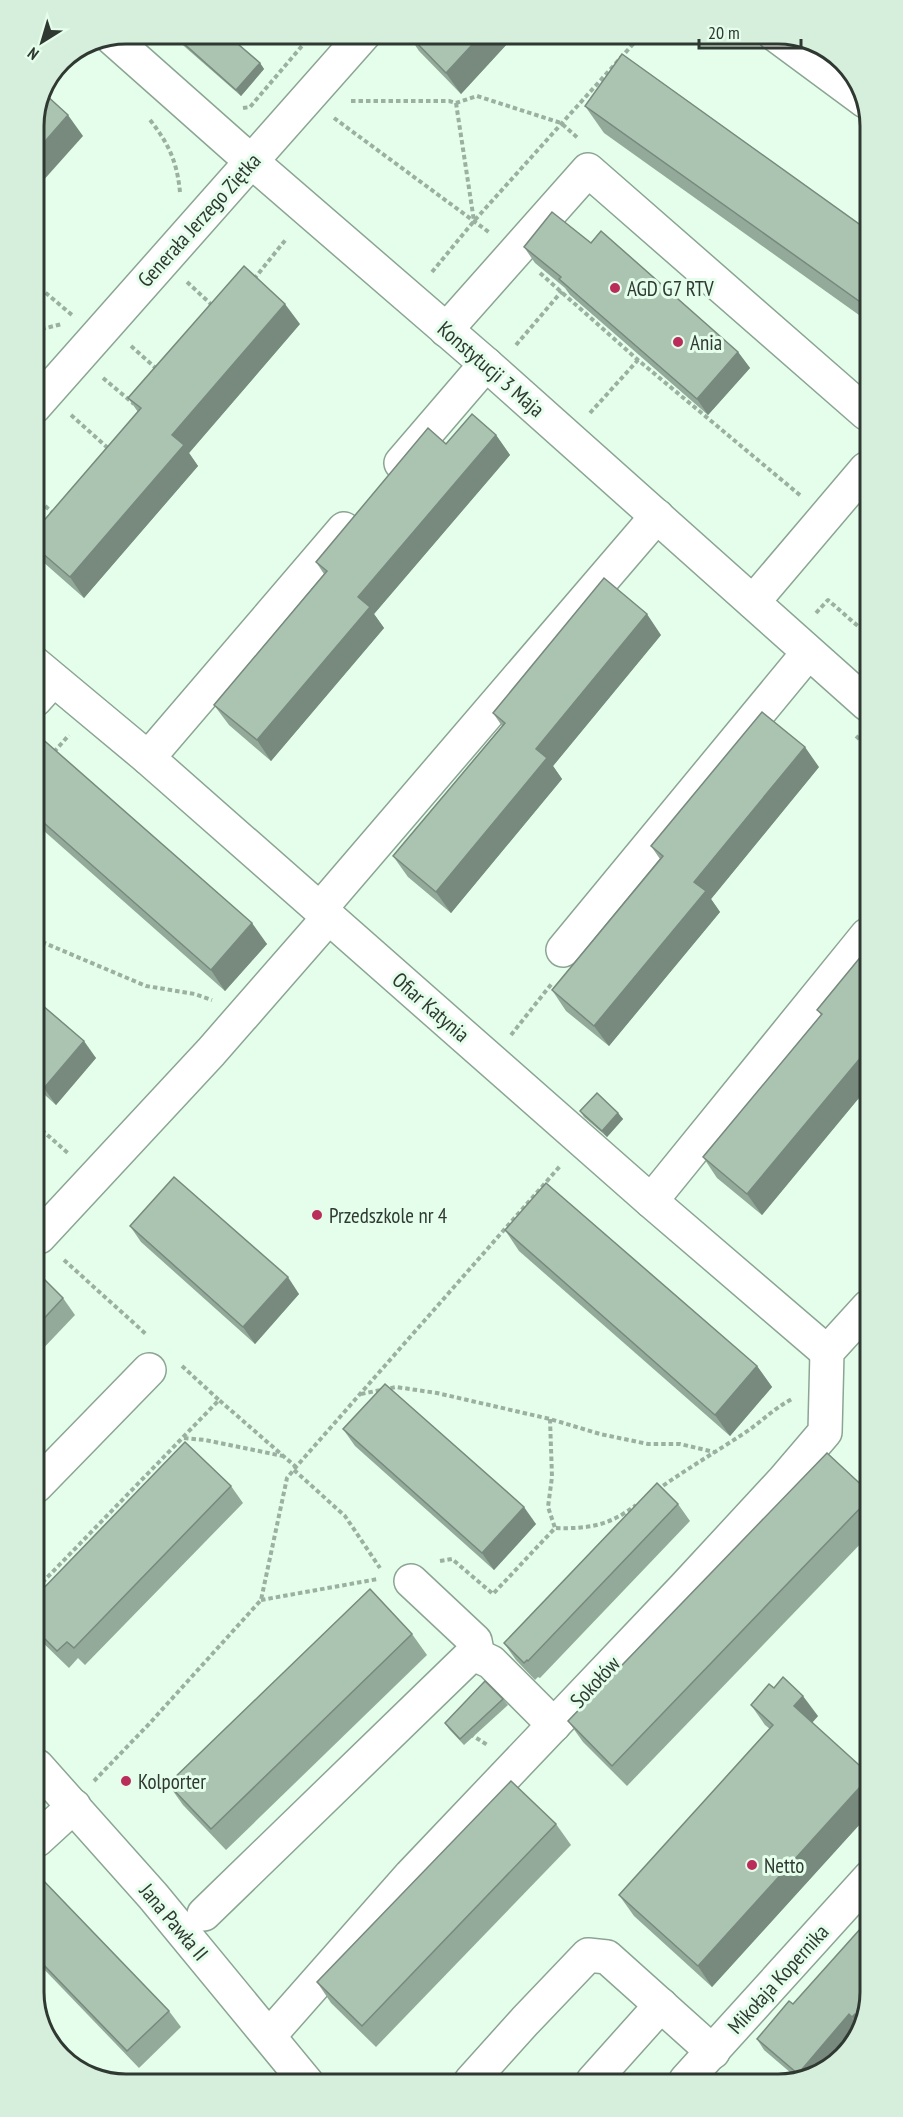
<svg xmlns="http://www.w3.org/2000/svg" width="903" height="2117" viewBox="0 0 903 2117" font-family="'PT Sans Narrow',sans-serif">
  <rect width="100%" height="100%" fill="#e4feeb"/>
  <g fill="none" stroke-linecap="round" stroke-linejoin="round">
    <g stroke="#8ca593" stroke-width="36">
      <g id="minor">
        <path d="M773 33 865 101"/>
        <path d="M112 38 236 148 486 364 867 704"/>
        <path d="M446 330 588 170 866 413"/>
        <path d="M34 407 365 33"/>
        <path d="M401 463 486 364"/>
        <path d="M753 602 866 469"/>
        <path d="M34 663 148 758 651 1201 827 1352"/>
        <path d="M35 700 53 680"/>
        <path d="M148 758 344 529"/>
        <path d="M320 909 657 516"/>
        <path d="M563 950 808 653"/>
        <path d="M651 1201 867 935"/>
        <path d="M39 1237 211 1052 329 917"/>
        <path d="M36 1486 149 1370"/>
        <path d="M411 1581 475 1641 478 1656"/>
        <path d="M37 1766 153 1896 307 2083"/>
        <path d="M37 1840 74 1806"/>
        <path d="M204 1914 468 1658 478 1656 491 1662 554 1725"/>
        <path d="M269 2036 411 1875 684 1588 784 1480 825 1432 827 1352 868 1307"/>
        <path d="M686 2080 870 1877"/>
        <path d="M471 2081 525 2021 588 1955 607 1957 713 2052"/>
        <path d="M593 2081 661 2005"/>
      </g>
    </g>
    <g stroke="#9cb0a1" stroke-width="4" stroke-dasharray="4.5 3" stroke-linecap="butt">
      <path d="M351 101H449L456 103 477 96 561 123 578 138"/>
      <path d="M456 103 474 221"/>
      <path d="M243 108 250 107 313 33"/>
      <path d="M334 118 490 233"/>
      <path d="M150 120C169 144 177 162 180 192"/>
      <path d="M432 272 474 221 643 33"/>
      <path d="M540 273 638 360 801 496"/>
      <path d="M254 279 287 238"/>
      <path d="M187 282 213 306"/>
      <path d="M34 283 72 315"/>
      <path d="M34 331 62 324"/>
      <path d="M516 345 562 291"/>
      <path d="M131 346 159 371"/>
      <path d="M103 378 134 404"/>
      <path d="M590 413 638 360"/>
      <path d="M71 415 110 450"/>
      <path d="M34 496 54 514"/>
      <path d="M816 613 828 600 867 634"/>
      <path d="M856 736 867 746"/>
      <path d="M54 752 69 735"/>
      <path d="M35 939 146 986 195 994 212 1000"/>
      <path d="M511 1035 553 982"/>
      <path d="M36 1125 69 1154"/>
      <path d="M64 1260 147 1335"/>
      <path d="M182 1366 219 1400"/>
      <path d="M361 1394 396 1387 437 1393 550 1419 600 1434 648 1444H680L714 1452"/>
      <path d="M550 1419 552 1477 548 1507 555 1528"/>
      <path d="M184 1438 205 1440 283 1456"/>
      <path d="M294 1470 345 1516 380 1568"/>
      <path d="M657 1490C685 1470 714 1453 743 1434 760 1423 773 1409 792 1399"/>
      <path d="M440 1561 452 1559 493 1594 555 1528C588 1529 609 1526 636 1505"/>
      <path d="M37 1588 219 1400 296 1467"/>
      <path d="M261 1600 378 1579"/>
      <path d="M470 1734 489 1746"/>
      <path d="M94 1781 149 1724 261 1600 287 1478 296 1467 561 1165"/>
    </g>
    <use href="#minor" stroke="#fff" stroke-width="33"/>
  </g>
  <g fill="#93a999">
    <path d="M169 33H225L260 63 264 69 241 96Z"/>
    <path d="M407 33H517L461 94 419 51Z"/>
    <path d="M585 106 866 229V320L604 133Z"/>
    <path d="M591 243 738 352 750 368 708 415 570 295 565 288 535 263 524 247Z"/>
    <path d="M300 324 189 453 198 466 84 598 42 561 34 550V532L138 412 128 398Z"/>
    <path d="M496 435 510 455 374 614 384 628 271 761 229 725 214 705 324 574 316 562 446 444Z"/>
    <path d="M661 635 553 766 562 779 451 913 408 877 393 856 502 726 493 713Z"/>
    <path d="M35 741 267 944 225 991 35 823Z"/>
    <path d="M819 767 711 899 720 912 609 1046 566 1011 552 990 660 859 651 846Z"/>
    <path d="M867 949 868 1087 762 1215 717 1178 703 1157 821 1015 817 1010Z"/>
    <path d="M35 999 96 1058 56 1105 36 1087Z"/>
    <path d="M580 1111 618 1113 623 1119 607 1137 584 1117Z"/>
    <path d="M130 1226 299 1294 255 1344 141 1242Z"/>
    <path d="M505 1230 757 1366 772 1387 730 1436 519 1251Z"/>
    <path d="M36 1271 63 1298 75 1315 36 1356Z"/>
    <path d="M343 1429 536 1524 494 1570 355 1446Z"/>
    <path d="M231 1486 243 1503 85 1665 78 1658 69 1668 37 1637V1595Z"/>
    <path d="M869 1492V1535L627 1786 583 1742 568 1721Z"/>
    <path d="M678 1504 690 1521 540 1678 538 1677 535 1680 516 1660 504 1643Z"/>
    <path d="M412 1634 427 1655 226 1850 183 1805 168 1784Z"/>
    <path d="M503 1699 508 1705 464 1745 449 1729 445 1723Z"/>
    <path d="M751 1705 818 1716 812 1723 869 1774 870 1813 712 1987 634 1916 619 1895 770 1729 765 1725Z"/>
    <path d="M556 1824 571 1845 376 2047 331 2003 317 1982Z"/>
    <path d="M37 1877 169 2011 181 2027 139 2068 38 1963Z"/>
    <path d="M870 1992 858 2027 857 2025 817 2072 807 2079H798L764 2050 757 2039 793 2004Z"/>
  </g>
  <g fill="#78897d">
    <path d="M483 33H517L461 94 446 73Z"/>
    <path d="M260 63 264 69 241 96 236 90Z"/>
    <path d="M68 115 83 136 33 192V155Z"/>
    <path d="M285 304 300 324 189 453 198 466 84 598 70 577 172 435Z"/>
    <path d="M738 352 750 368 708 415 697 399Z"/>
    <path d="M496 435 510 455 374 614 384 628 271 761 257 740 358 597Z"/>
    <path d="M647 614 661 635 553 766 562 779 451 913 436 892 536 749Z"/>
    <path d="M805 747 819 767 711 899 720 912 609 1046 594 1026 694 882Z"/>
    <path d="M252 923 267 944 225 991 211 970Z"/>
    <path d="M84 1041 96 1058 56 1105 44 1088Z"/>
    <path d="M868 1043V1087L762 1215 747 1194Z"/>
    <path d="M618 1113 623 1119 607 1137 602 1131Z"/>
    <path d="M288 1277 299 1294 255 1344 243 1327Z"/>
    <path d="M757 1366 772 1387 730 1436 715 1415Z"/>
    <path d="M524 1507 536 1524 494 1570 482 1553Z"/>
    <path d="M803 1696 818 1716 808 1727 794 1706Z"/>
    <path d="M869 1777 870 1813 712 1987 698 1966Z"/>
    <path d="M849 2014 857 2025 817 2072 807 2079H801L798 2074Z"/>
    <path d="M855 2014 860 2021 859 2026 852 2017Z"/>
  </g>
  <g fill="#abc4b2" stroke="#78897d" stroke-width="1.5">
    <path d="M172 33H225L260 63 236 90Z"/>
    <path d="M407 33H483L446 73Z"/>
    <path d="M622 54 866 229V306L585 106Z"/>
    <path d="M45 94 68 115 33 155V119Z"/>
    <path d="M552 212 591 243 601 231 738 352 697 399 559 279 561 277 524 247Z"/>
    <path d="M244 266 285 304 172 435 184 445 70 577 34 546V532L141 408 128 398Z"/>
    <path d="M472 414 496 435 358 597 370 607 257 740 214 705 327 571 316 562 428 428 446 444Z"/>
    <path d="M604 578 647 614 536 749 547 758 436 892 393 856 505 723 493 713Z"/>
    <path d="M762 712 805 747 694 882 706 891 594 1026 552 990 663 856 651 846Z"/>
    <path d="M39 736 252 923 211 970 35 815V741Z"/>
    <path d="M867 949 868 1043 864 1048 867 1050 747 1194 703 1157 822 1014 817 1010Z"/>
    <path d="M35 999 84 1041 44 1088 36 1081Z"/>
    <path d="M597 1093 618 1113 602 1131 580 1111Z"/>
    <path d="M174 1177 288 1277 243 1327 130 1226Z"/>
    <path d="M546 1183 757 1366 715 1415 505 1230Z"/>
    <path d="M36 1271 63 1298 36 1327Z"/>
    <path d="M385 1384 524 1507 482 1553 343 1429Z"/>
    <path d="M185 1442 231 1486 74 1648 67 1642 57 1651 37 1631V1595Z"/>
    <path d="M827 1453 869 1492V1499L612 1766 568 1721Z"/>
    <path d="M657 1483 678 1504 528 1661 527 1660 524 1663 504 1643Z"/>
    <path d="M370 1589 412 1634 211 1829 168 1784Z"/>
    <path d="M783 1677 803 1696 794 1706 869 1774V1777L698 1966 619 1895 773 1725 751 1705 769 1684 774 1688Z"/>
    <path d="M485 1681 503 1699 460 1739 445 1723Z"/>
    <path d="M511 1781 556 1824 362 2026 317 1982Z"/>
    <path d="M39 1876 169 2011 127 2051 38 1959 37 1877Z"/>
    <path d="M870 1918V1992L861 2019 855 2014 852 2017 849 2014 798 2074 757 2039 789 2001 793 2004Z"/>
  </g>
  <g fill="#ba2c5a" stroke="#e4feeb" stroke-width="2">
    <circle cx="615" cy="288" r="6"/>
    <circle cx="678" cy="342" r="6"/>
    <circle cx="317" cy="1215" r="6"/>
    <circle cx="126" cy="1781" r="6"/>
    <circle cx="752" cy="1865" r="6"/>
  </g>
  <g text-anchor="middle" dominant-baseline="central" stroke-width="6" stroke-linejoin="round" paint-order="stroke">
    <g font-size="21" fill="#2f3932" stroke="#e4feeb">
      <text transform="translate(199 220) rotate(-48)">Generała Jerzego Ziętka</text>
      <text transform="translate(491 369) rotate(41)">Konstytucji 3 Maja</text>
      <text transform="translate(431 1007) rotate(41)">Ofiar Katynia</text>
      <text transform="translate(595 1682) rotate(-47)">Sokołów</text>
      <text transform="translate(174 1922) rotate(50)">Jana Pawła II</text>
      <text transform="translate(778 1979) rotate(-48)">Mikołaja Kopernika</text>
    </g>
    <g font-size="21" fill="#2f3932" stroke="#e4feeb" text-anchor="start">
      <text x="627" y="288">AGD G7 RTV</text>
      <text x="690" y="342">Ania</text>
      <text x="329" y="1215">Przedszkole nr 4</text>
      <text x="138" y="1781">Kolporter</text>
      <text x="764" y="1865">Netto</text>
    </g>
  </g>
  <path d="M0 0H903V2117H0ZM126 44H778A82 82 0 0 1 860 126V1992A82 82 0 0 1 778 2074H126A82 82 0 0 1 44 1992V126A82 82 0 0 1 126 44Z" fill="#d6eedc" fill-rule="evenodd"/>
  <path fill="none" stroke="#2f3932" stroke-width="3" d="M126 44H778A82 82 0 0 1 860 126V1992A82 82 0 0 1 778 2074H126A82 82 0 0 1 44 1992V126A82 82 0 0 1 126 44Z"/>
  <g transform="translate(42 42) rotate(217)" stroke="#e4feeb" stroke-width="4.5" paint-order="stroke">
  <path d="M0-4.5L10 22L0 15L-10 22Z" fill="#2f3932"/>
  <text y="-9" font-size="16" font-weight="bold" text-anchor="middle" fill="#2f3932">N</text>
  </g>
  <path d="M699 39v9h102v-9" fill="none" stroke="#2f3932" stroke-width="3"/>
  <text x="708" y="39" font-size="18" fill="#2f3932" stroke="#e4feeb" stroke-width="4.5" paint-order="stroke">20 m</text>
</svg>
